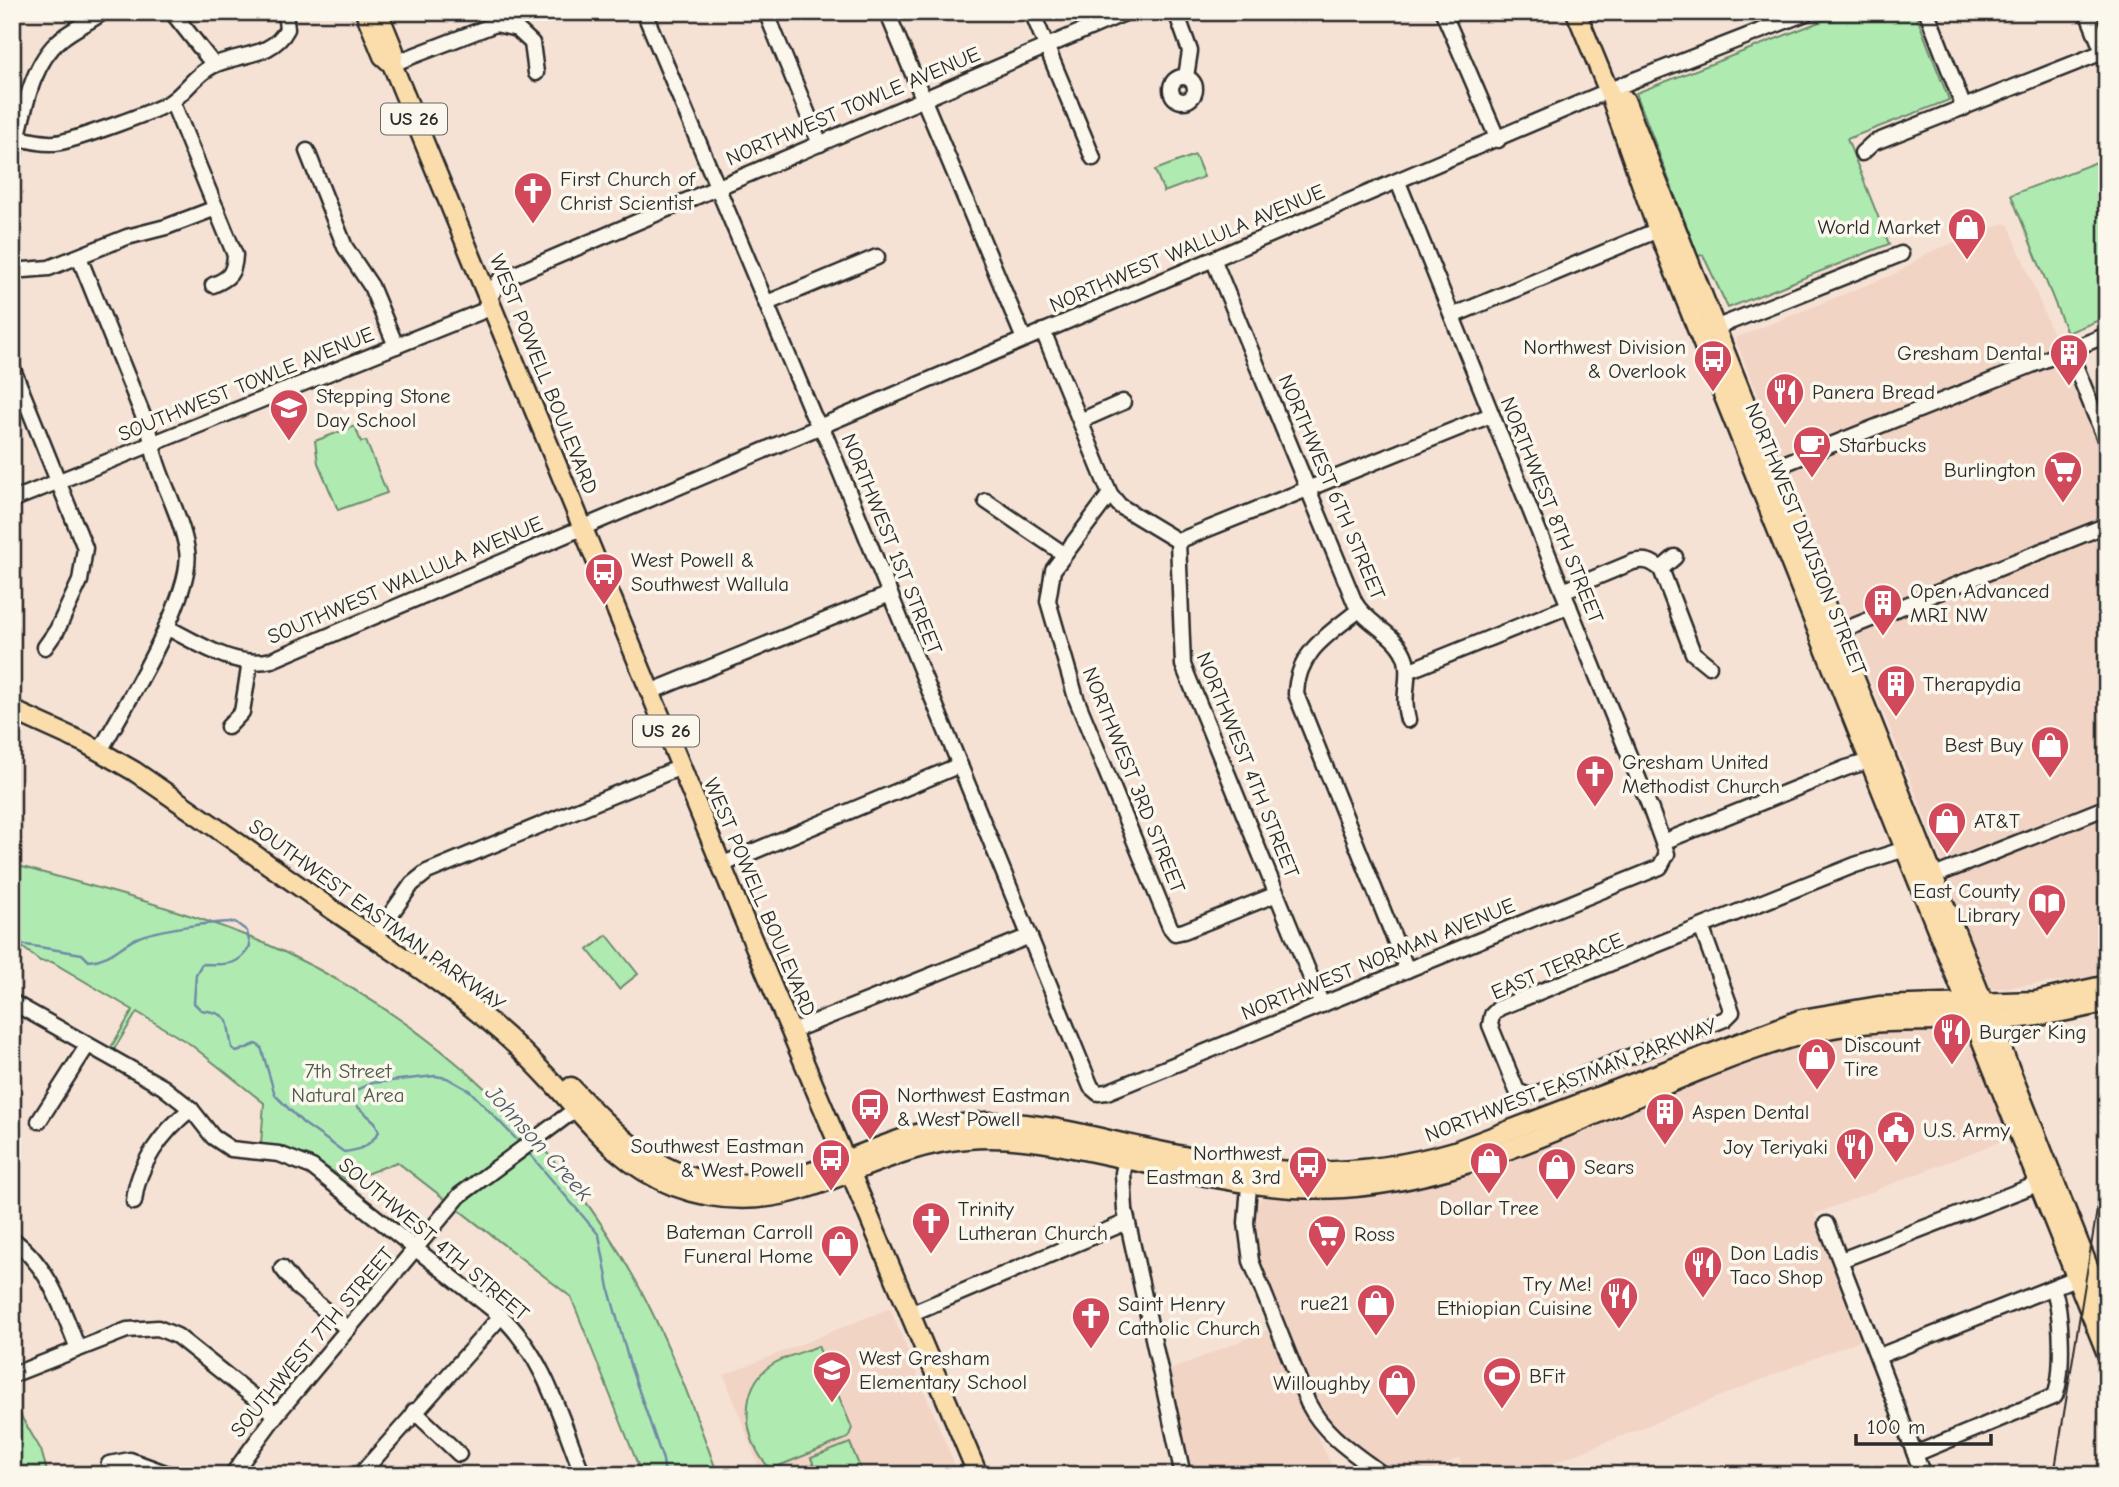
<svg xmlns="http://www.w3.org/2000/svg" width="2119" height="1487" viewBox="0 0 2119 1487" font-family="'Comic Neue',sans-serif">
  <rect width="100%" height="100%" fill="#f6e2d5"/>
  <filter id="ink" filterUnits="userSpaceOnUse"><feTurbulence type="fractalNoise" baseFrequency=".0143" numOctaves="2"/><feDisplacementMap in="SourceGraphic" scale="14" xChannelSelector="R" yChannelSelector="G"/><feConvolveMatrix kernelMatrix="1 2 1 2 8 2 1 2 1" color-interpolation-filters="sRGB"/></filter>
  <g filter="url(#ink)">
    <g fill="#f2d4c5">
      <path d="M2004 223 2009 225 2107 469V977L1991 989 1945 885 1948 875 1735 338 1899 272 1925 254Z"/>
      <path d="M1887 1029H1955L1970 1038 2009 1138 1815 1214 1865 1338 1525 1475H1466L1459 1458 1418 1475H1396L1332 1426 1315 1397 1260 1261 1255 1212 1261 1197 1467 1171 1624 1117 1642 1103 1804 1044Z"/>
      <path d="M890 1308 959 1475H762L724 1375Z"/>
      <path d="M1267 1330 1336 1475H1192L1170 1370Z"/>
    </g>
    <g fill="#afebb1" stroke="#6d8b6e" stroke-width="2">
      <path d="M1845 12H1915L1949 100 1847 139 1889 244 1728 308 1703 255 1698 256 1636 93Z"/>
      <path d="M1195 155 1204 177 1164 192 1155 170Z"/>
      <path d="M2107 158V317L2067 333 2011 195Z"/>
      <path d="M355 426 361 442 366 441 387 493 338 510 318 463 315 441Z"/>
      <path d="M12 864C103 890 198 912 284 952 438 1025 567 1147 645 1298 674 1355 696 1415 718 1475H642L571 1297 397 1162 348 1181 309 1156 261 1144 264 1103 190 1044 137 1012 113 1051 110 1049 133 1010 52 962 40 961 12 939Z"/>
      <path d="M607 935 638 974 619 989 588 950Z"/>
      <path d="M818 1346 852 1428 848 1438 771 1469C743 1444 736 1386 773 1364 786 1356 804 1352 818 1346Z"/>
      <path d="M12 1401 41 1450 48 1475H12Z"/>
      <path d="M850 1443 863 1475H818L811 1458Z"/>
    </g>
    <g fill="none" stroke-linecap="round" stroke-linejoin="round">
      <g stroke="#6f8aa6" stroke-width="2.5">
        <path d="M12 939 20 944 82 954 89 961C111 959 118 947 137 938 156 929 213 922 235 922L247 931 250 946C238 968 224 964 202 964L196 974 194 1003 201 1010C234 1014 226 1022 232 1048L237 1052 256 1044 261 1047 275 1095 303 1123 344 1152C361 1150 369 1146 379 1132L375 1122 351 1101 352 1092 372 1083 435 1076 447 1078 470 1091 520 1143"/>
        <path d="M527 1151 599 1235 610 1293 630 1365 663 1460 665 1475"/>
      </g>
      <g stroke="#2b2b2b" stroke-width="19">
        <g id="minor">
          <path d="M172 12 214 65"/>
          <path d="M644 12 813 415 826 437 1091 1087 1098 1093 1107 1092 1660 867 1667 854 1651 810 1398 182"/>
          <path d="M766 12 820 144"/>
          <path d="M887 12 1024 339"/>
          <path d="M1032 12 1093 158"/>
          <path d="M1176 12 1190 51 1186 77"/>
          <path d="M1443 12 1498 140"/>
          <path d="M1927 12 1964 108"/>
          <path d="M392 64 496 24 517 29 532 43 536 73"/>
          <circle cx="1183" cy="89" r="12"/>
          <path d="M172 101 235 255C234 273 230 278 213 285"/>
          <path d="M12 136C26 140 41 144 55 143 70 142 160 110 172 101 186 91 195 75 212 66 238 53 272 58 287 29L285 12"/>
          <path d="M307 151 345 247 371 286 396 346"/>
          <path d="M1862 153 1873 143 2103 52 2087 12"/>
          <path d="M12 160C23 121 28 66 61 39 74 28 90 22 103 12"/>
          <path d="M79 257 150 433C155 474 180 509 187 550 195 594 123 709 100 751"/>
          <path d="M1214 261 1355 603C1368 626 1398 633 1406 660 1411 679 1401 696 1408 720"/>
          <path d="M12 271 49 268 127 237 166 227 216 208"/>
          <path d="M767 303 877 257"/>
          <path d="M1452 316 1658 230"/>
          <path d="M1043 331 1110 494 1120 506 1178 541 1183 665 1322 1005"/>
          <path d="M1707 331 1901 254"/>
          <path d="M2069 350 2107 444"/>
          <path d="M12 367 85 548 80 581 57 630 45 647"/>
          <path d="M1080 421 1123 402"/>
          <path d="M1763 472 2107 335"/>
          <path d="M1110 494 1053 570 1048 601 1076 698 1170 927 1175 933 1184 931 1277 894"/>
          <path d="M12 500 483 311 499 281 1127 12"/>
          <path d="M986 501 1064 554"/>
          <path d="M1178 541 1491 415"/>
          <path d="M1661 569 1675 557"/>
          <path d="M1563 591 1633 562C1645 559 1651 561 1661 569L1693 653 1709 666"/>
          <path d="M1359 610C1329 634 1297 652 1296 694L1407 970"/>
          <path d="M166 627C198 643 235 669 272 660L1629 82 1809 12"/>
          <path d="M1836 633 2107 525"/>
          <path d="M1408 671 1569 606"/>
          <path d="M650 692 890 594"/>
          <path d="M228 727 242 712 250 662"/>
          <path d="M1663 842 1846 768 1877 759"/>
          <path d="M721 865 960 765"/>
          <path d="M1934 876 2107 807"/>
          <path d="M1702 929 1732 1012 1725 1019 1530 1096 1517 1091 1490 1025 1492 1015 1499 1008 1855 865 1905 849"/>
          <path d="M374 938 412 884 427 872 681 767"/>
          <path d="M12 1002 163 1087 191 1109 213 1137 231 1149 279 1154 312 1167 501 1316C545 1357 561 1420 583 1475"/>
          <path d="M792 1031 1030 936"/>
          <path d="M39 1121 87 1046"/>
          <path d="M1128 1149 1123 1173 1125 1210 1183 1475"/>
          <path d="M1250 1174 1246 1223 1251 1261 1308 1403C1325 1436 1354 1453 1383 1475"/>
          <path d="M134 1202C137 1165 163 1131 191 1109"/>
          <path d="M1826 1224 1923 1475"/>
          <path d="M12 1239C49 1266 62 1308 78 1349"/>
          <path d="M1841 1260 2048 1180"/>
          <path d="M282 1268 297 1287 348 1329"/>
          <path d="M910 1314 1127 1222"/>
          <path d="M1879 1356 2086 1274"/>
          <path d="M12 1375 127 1330 158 1328 177 1336 276 1415"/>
          <path d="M414 1411 459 1454"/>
          <path d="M1915 1454 2055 1396C2064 1373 2062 1311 2053 1288"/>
          <path d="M109 1464 130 1460 171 1475"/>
          <path d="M232 1475 276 1415 460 1195 584 1103"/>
          <path d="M360 1475 501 1316"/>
        </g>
      </g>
      <g stroke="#2b2b2b" stroke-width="23">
        <g id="major">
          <path d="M365 12 383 56 392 64 744 920 978 1475"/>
          <path d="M378 12 394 51 392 64"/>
          <path d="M1576 12 1609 92 1653 217 1701 339 2107 1354"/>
          <path d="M1625 100 2107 1314"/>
          <path d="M12 710 85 743 134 771C200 816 265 862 330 908 381 943 433 975 481 1015 506 1035 530 1058 552 1082 591 1124 619 1165 674 1186 791 1230 859 1148 967 1139 1016 1135 1060 1145 1107 1155 1185 1171 1262 1193 1343 1188 1502 1178 1653 1075 1805 1034 1873 1016 1932 1023 2000 1020 2036 1018 2071 1011 2107 1002"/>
          <path d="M571 1087C612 1131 651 1172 713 1182 810 1198 888 1124 985 1122 1035 1121 1082 1134 1131 1145 1249 1171 1335 1186 1455 1151L1802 1019 1879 1006 2036 1001 2107 985"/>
        </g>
      </g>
      <use href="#minor" stroke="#fbf7ec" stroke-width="14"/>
      <use href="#major" stroke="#fbddab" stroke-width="18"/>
      <path stroke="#2b2b2b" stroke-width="2" d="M2054 1475 2107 1148"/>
    </g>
  </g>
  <defs>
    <g id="church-pin" transform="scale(2.0125)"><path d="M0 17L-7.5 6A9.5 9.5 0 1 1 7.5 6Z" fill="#d1495b" stroke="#fbf7ec"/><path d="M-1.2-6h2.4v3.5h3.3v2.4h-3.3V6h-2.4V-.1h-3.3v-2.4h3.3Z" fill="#fff"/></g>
    <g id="shop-pin" transform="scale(2.0125)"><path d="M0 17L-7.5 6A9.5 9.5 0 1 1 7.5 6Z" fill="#d1495b" stroke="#fbf7ec"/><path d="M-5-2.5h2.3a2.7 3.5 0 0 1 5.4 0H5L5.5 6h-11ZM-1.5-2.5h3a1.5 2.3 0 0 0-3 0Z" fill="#fff"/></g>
    <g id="building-pin" transform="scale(2.0125)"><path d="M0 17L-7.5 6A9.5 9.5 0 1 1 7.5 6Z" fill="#d1495b" stroke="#fbf7ec"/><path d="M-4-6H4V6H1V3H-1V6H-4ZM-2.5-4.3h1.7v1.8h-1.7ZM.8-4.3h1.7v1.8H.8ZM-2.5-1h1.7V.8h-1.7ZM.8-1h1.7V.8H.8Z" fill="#fff"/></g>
    <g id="bus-pin" transform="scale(2.0125)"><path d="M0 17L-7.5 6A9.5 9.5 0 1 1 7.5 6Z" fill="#d1495b" stroke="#fbf7ec"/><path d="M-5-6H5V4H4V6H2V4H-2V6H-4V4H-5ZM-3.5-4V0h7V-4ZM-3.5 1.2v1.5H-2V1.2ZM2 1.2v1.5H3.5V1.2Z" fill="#fff"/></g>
    <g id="restaurant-pin" transform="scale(2.0125)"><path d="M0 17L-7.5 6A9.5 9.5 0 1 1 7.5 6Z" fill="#d1495b" stroke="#fbf7ec"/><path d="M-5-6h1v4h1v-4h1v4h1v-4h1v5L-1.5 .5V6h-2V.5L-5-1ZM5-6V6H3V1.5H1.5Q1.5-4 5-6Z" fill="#fff"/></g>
    <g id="school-pin" transform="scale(2.0125)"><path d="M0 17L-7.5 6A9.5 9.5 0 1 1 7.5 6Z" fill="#d1495b" stroke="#fbf7ec"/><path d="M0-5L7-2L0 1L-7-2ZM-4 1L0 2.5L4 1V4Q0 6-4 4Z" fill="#fff"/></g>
    <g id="cafe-pin" transform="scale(2.0125)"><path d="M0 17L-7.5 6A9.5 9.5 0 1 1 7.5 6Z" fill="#d1495b" stroke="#fbf7ec"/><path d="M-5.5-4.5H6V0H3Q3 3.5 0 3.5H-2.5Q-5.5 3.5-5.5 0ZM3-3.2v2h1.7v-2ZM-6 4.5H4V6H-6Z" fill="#fff"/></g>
    <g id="supermarket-pin" transform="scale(2.0125)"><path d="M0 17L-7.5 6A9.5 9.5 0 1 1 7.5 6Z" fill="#d1495b" stroke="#fbf7ec"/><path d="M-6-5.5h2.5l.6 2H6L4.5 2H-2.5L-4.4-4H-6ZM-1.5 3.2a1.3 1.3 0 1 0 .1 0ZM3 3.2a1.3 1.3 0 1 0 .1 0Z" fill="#fff"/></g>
    <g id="library-pin" transform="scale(2.0125)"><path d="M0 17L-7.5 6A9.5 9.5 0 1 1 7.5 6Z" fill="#d1495b" stroke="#fbf7ec"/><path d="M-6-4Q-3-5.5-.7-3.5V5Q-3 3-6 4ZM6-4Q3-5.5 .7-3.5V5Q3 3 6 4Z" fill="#fff"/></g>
    <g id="civic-pin" transform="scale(2.0125)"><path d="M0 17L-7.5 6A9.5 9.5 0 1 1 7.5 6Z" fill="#d1495b" stroke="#fbf7ec"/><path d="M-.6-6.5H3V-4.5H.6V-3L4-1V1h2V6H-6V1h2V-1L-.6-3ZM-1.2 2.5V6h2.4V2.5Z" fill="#fff"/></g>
    <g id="stadium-pin" transform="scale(2.0125)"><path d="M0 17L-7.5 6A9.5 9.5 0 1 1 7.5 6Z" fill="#d1495b" stroke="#fbf7ec"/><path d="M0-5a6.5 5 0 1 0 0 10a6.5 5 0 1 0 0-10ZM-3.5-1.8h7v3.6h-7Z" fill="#fff"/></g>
  </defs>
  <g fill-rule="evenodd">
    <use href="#church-pin" x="533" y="191"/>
    <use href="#shop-pin" x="1967" y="227"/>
    <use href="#building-pin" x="2069" y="353"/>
    <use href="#bus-pin" x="1713" y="359"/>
    <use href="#restaurant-pin" x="1785" y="392"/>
    <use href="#school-pin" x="289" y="408"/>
    <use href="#cafe-pin" x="1812" y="445"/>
    <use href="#supermarket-pin" x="2063" y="470"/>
    <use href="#bus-pin" x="604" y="572"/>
    <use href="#building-pin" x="1883" y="603"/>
    <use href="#building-pin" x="1896" y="684"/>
    <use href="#shop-pin" x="2050" y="745"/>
    <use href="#church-pin" x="1595" y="774"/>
    <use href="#shop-pin" x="1947" y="821"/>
    <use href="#library-pin" x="2047" y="903"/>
    <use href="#restaurant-pin" x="1952" y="1032"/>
    <use href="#shop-pin" x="1817" y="1057"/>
    <use href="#bus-pin" x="870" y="1107"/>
    <use href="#building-pin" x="1665" y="1112"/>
    <use href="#civic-pin" x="1896" y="1130"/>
    <use href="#restaurant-pin" x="1855" y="1147"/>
    <use href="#bus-pin" x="831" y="1158"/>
    <use href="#shop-pin" x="1489" y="1161"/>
    <use href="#bus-pin" x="1308" y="1165"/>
    <use href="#shop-pin" x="1557" y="1167"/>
    <use href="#church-pin" x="931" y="1221"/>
    <use href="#supermarket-pin" x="1327" y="1234"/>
    <use href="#shop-pin" x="840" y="1244"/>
    <use href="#restaurant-pin" x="1703" y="1265"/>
    <use href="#restaurant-pin" x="1619" y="1296"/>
    <use href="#shop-pin" x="1376" y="1303"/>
    <use href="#church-pin" x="1091" y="1316"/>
    <use href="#school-pin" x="832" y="1370"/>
    <use href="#stadium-pin" x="1502" y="1376"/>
    <use href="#shop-pin" x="1397" y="1383"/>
  </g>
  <g text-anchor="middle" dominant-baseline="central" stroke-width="7" stroke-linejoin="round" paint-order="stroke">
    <g fill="#fbf7ec" stroke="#696865" stroke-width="2">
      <rect x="381" y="103.5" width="66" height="31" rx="5"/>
      <rect x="633" y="715.5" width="66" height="31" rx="5"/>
    </g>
    <g font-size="19" font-weight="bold" fill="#2b2b2b">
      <text x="414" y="119">US 26</text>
      <text x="666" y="731">US 26</text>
    </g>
    <g font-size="21" fill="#2b2b2b" stroke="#fbf7ec">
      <text transform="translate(853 106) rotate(-23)">NORTHWEST TOWLE AVENUE</text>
      <text transform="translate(1187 248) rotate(-23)">NORTHWEST WALLULA AVENUE</text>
      <text transform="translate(544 374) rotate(68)">WEST POWELL BOULEVARD</text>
      <text transform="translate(246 384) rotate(-22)">SOUTHWEST TOWLE AVENUE</text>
      <text transform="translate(1332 487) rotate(67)">NORTHWEST 6TH STREET</text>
      <text transform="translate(1552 510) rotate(68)">NORTHWEST 8TH STREET</text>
      <text transform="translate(1806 539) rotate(68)">NORTHWEST DIVISION STREET</text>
      <text transform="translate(892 544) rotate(68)">NORTHWEST 1ST STREET</text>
      <text transform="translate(405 580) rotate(-23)">SOUTHWEST WALLULA AVENUE</text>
      <text transform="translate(1248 765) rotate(68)">NORTHWEST 4TH STREET</text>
      <text transform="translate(1134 780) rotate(68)">NORTHWEST 3RD STREET</text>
      <text transform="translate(760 897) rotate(67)">WEST POWELL BOULEVARD</text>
      <text transform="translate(377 915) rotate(36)">SOUTHWEST EASTMAN PARKWAY</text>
      <text transform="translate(1378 959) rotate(-22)">NORTHWEST NORMAN AVENUE</text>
      <text transform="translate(1557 966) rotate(-23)">EAST TERRACE</text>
      <text transform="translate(1571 1080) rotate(-21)">NORTHWEST EASTMAN PARKWAY</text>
      <text transform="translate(434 1239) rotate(40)">SOUTHWEST 4TH STREET</text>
      <text transform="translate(312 1342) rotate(-50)">SOUTHWEST 7TH STREET</text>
    </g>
    <g font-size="21" fill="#2b2b2b" stroke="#fbf7ec" text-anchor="start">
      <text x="560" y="179">First Church of<tspan x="560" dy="24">Christ Scientist</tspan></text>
      <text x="1940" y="227" text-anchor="end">World Market</text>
      <text x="1686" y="347" text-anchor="end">Northwest Division<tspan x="1686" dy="24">&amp; Overlook</tspan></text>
      <text x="2042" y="353" text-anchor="end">Gresham Dental</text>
      <text x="1812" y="392">Panera Bread</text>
      <text x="316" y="396">Stepping Stone<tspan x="316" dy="24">Day School</tspan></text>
      <text x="1839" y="445">Starbucks</text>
      <text x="2036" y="470" text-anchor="end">Burlington</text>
      <text x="631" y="560">West Powell &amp;<tspan x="631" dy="24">Southwest Wallula</tspan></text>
      <text x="1910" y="591">Open Advanced<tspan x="1910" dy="24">MRI NW</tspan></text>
      <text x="1923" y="684">Therapydia</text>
      <text x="2023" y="745" text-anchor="end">Best Buy</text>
      <text x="1622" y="762">Gresham United<tspan x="1622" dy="24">Methodist Church</tspan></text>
      <text x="1974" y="821">AT&amp;T</text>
      <text x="2020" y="891" text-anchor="end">East County<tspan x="2020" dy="24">Library</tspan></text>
      <text x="1979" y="1032">Burger King</text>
      <text x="1844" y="1045">Discount<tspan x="1844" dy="24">Tire</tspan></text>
      <text x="897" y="1095">Northwest Eastman<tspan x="897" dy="24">&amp; West Powell</tspan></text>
      <text x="1692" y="1112">Aspen Dental</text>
      <text x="1923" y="1130">U.S. Army</text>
      <text x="804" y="1146" text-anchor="end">Southwest Eastman<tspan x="804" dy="24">&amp; West Powell</tspan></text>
      <text x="1828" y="1147" text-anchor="end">Joy Teriyaki</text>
      <text x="1281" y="1153" text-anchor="end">Northwest<tspan x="1281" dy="24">Eastman &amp; 3rd</tspan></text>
      <text x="1584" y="1167">Sears</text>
      <text x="1489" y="1208" text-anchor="middle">Dollar Tree</text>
      <text x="958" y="1209">Trinity<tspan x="958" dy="24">Lutheran Church</tspan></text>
      <text x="813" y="1232" text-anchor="end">Bateman Carroll<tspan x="813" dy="24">Funeral Home</tspan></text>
      <text x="1354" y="1234">Ross</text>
      <text x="1730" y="1253">Don Ladis<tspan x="1730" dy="24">Taco Shop</tspan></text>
      <text x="1592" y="1284" text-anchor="end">Try Me!<tspan x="1592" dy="24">Ethiopian Cuisine</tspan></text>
      <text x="1349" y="1303" text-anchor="end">rue21</text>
      <text x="1118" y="1304">Saint Henry<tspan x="1118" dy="24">Catholic Church</tspan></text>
      <text x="859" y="1358">West Gresham<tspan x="859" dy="24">Elementary School</tspan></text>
      <text x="1529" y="1376">BFit</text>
      <text x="1370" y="1383" text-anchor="end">Willoughby</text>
    </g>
    <g font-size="21" fill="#4c5b4c" stroke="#fbf7ec">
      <text x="348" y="1071">7th Street<tspan x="348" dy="24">Natural Area</tspan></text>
    </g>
    <g font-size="23" font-style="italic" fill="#4d5b68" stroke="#fbf7ec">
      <text transform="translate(539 1143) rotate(48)">Johnson Creek</text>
    </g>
  </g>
  <rect width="2119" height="1487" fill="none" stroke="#fbf7ec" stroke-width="42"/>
  <rect x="21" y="21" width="2077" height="1445" fill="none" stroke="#2b2b2b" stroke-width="2.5" filter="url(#ink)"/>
  <path d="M1856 1434v10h135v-10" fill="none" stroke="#2b2b2b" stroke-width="3.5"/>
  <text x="1867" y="1434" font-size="21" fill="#2b2b2b" stroke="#fbf7ec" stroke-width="5" paint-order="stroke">100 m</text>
</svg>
